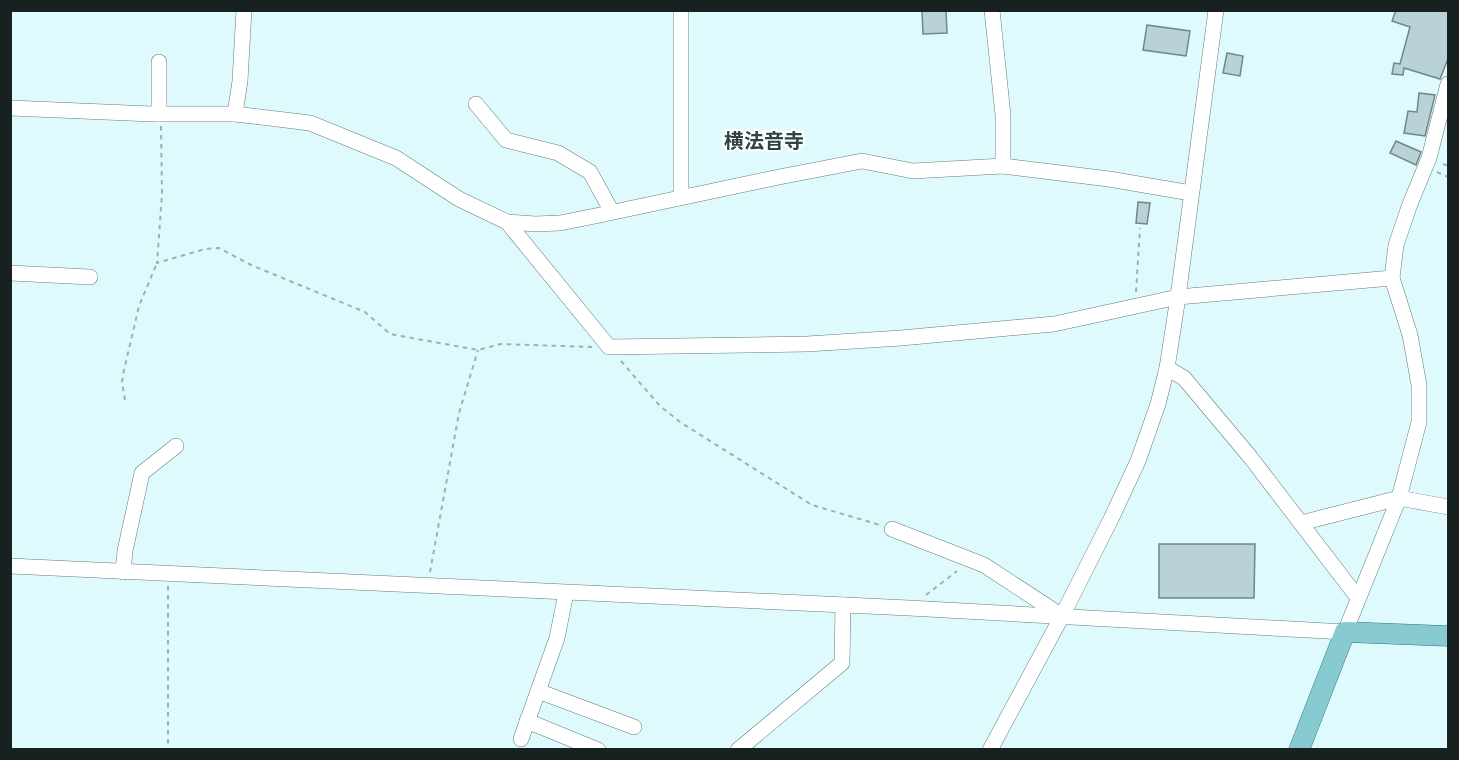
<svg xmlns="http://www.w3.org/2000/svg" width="1459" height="760" viewBox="0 0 1459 760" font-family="Georgia,'Noto Sans JP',serif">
  <rect width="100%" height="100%" fill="#dffafd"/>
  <g fill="#b8d2d5" stroke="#6f868a" stroke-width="1.5">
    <path d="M922 10H946L947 33 923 34Z"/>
    <path d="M1396 10H1449V56L1440 79 1404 68 1403 75 1392 74 1394 63 1400 64 1410 27 1392 21Z"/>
    <path d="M1147 25 1190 31 1186 56 1143 50Z"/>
    <path d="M1227 53 1243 56 1240 76 1223 73Z"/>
    <path d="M1419 93 1435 95 1425 136 1404 133 1408 111 1417 112Z"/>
    <path d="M1396 141 1421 152 1416 165 1390 153Z"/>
    <path d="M1138 202 1150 203 1147 224 1136 223Z"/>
    <path d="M1159 544H1255L1254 598H1159Z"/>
  </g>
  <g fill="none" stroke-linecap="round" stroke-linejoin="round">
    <g stroke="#647b7f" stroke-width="16">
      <g id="minor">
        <path d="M681 10V197"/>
        <path d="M992 10 1003 115V166"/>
        <path d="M476 104 506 140 558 153 590 172 612 212"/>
        <path d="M10 108 152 114H235L310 123 396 158 459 199 507 222 535 224 560 223 595 216 779 177 862 161 913 171 1003 166 1109 179 1191 193"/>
        <path d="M159 114V62"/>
        <path d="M235 114 240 81 244 10"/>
        <path d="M507 222 609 347 807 344 901 338 1054 324 1178 297 1392 278"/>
        <path d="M10 273 90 277"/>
        <path d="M1167 368 1184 378 1251 458 1358 598"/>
        <path d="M1301 523 1399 498 1448 507"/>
        <path d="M892 529 984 565 1062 616"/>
        <path d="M10 566 909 608 1345 632 1399 498 1419 422V385L1410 335 1392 278 1396 245 1410 204 1429 158 1448 84"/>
        <path d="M123 572 125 551 142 473 176 446"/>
        <path d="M538 691 634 727"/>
        <path d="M527 721 598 750"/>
        <path d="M521 739 557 638 566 593"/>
        <path d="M738 750 842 663 843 605"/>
        <path d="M990 750 1062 616 1111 519 1138 461 1158 404 1167 368 1178 297 1216 10"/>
      </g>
    </g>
    <g stroke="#2d7781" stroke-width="21">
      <path id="major" d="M1299 750 1345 632 1448 636"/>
    </g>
    <g stroke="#9cb1b3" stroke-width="2" stroke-dasharray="4.5 4.5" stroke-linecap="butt">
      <path d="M161 126 162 194 157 263 205 249 219 248 251 265 365 312 390 334 478 350 501 344 592 347"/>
      <path d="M1443 164 1448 166"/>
      <path d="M1437 172 1448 177"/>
      <path d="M1136 292 1140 228"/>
      <path d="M621 361 660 406 680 422 812 505 880 525"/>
      <path d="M125 400 122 382 124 370 139 306 157 263"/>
      <path d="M430 572 459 413 478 350"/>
      <path d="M168 586V750"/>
      <path d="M926 595 957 571"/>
    </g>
    <use href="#minor" stroke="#fff" stroke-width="15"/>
    <use href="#major" stroke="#88cad2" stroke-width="20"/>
  </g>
  <g text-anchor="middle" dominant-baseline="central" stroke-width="4.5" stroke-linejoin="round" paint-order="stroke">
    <g font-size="20" font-weight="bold" fill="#2d4346" stroke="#fff">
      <text x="764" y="139">横法音寺</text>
    </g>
  </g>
  <rect width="1459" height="760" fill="none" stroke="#172122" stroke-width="24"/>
</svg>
